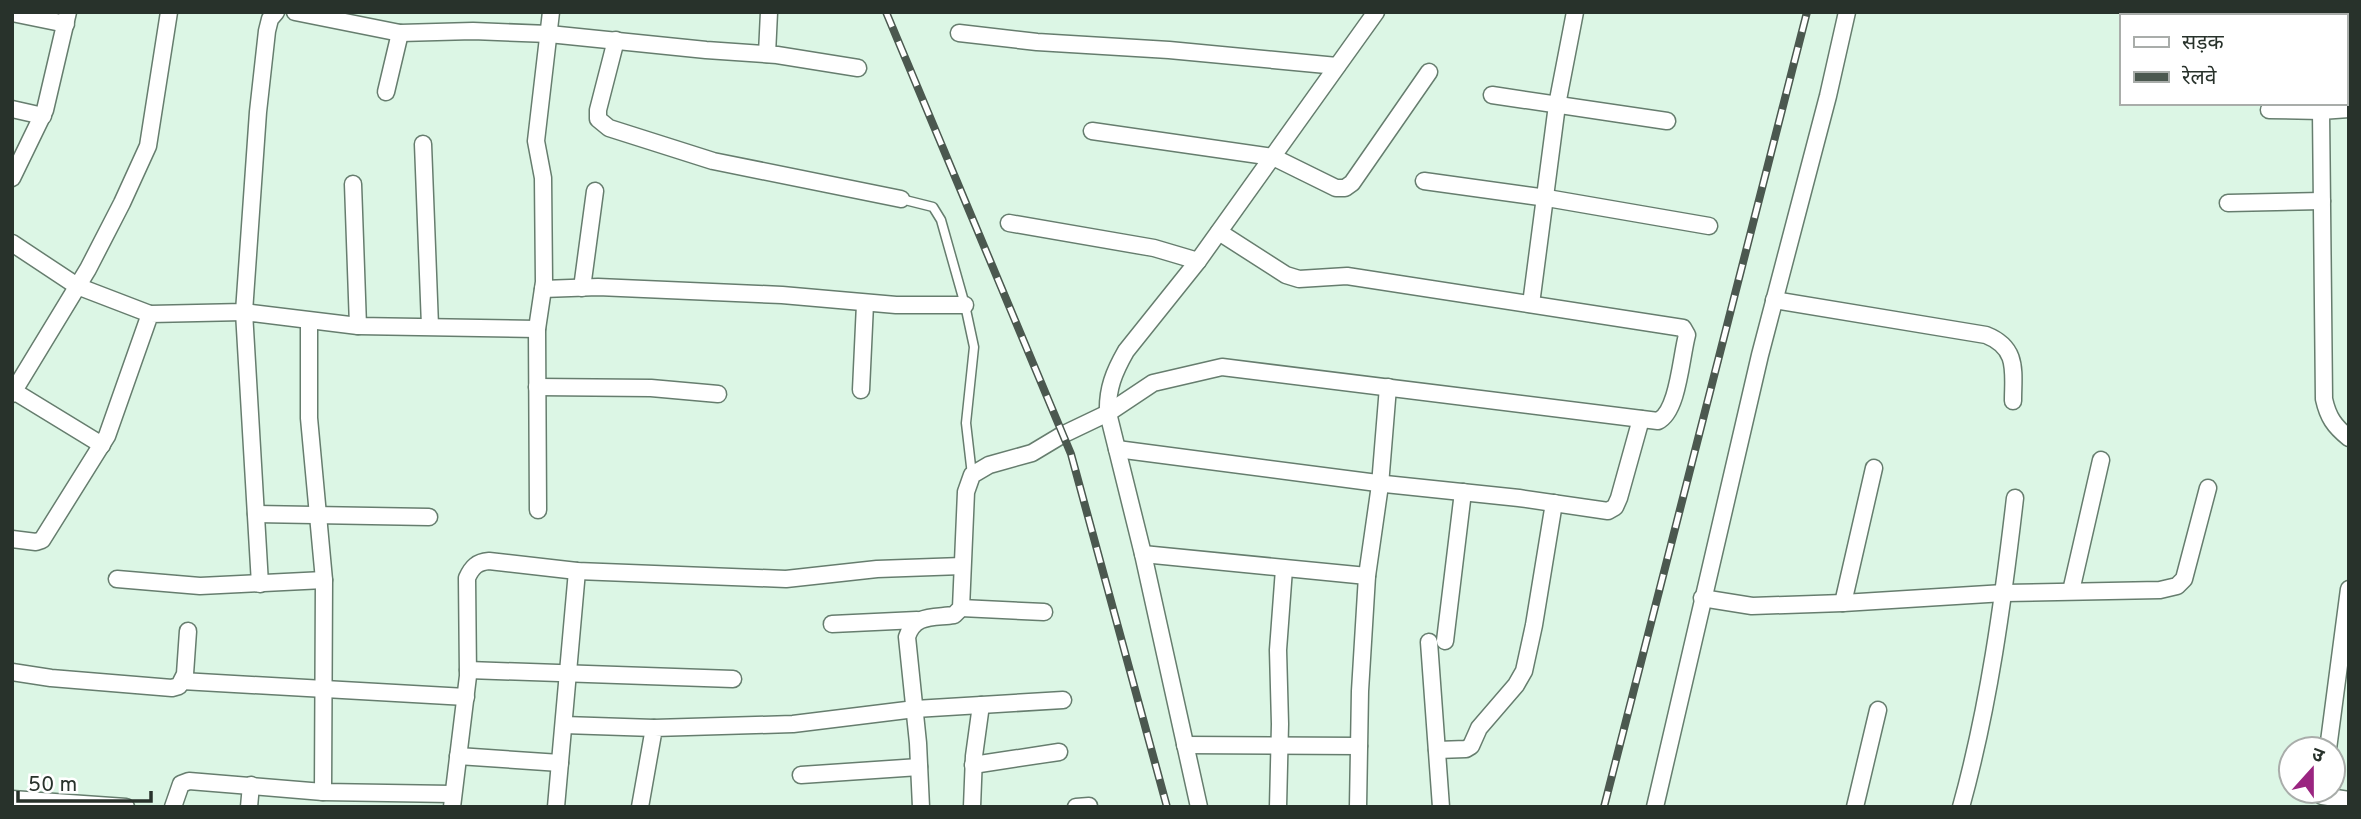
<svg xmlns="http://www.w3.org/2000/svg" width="2361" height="819" viewBox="0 0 2361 819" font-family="Overpass,'Noto Sans Devanagari',sans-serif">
  <rect width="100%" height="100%" fill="#dcf6e5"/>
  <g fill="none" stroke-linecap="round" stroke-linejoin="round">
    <g stroke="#667d6e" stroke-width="11">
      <path id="lane" d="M901 199 933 207 941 220 965 305 974 347 966 423 972 475"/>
    </g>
    <g stroke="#667d6e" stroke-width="19">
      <g id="street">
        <path d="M295 12 400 33 473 31 549 34 706 50 777 55 858 68"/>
        <path d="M12 13 66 24"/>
        <path d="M959 33 1037 42 1169 50 1337 66"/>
        <path d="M616 40 598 110V119L609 128 713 161 901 199"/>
        <path d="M767 54 769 12"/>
        <path d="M386 92 400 33"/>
        <path d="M1492 95 1667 121"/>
        <path d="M12 109 43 116"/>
        <path d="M2349 109 2321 111 2324 399C2328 417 2334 426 2349 438"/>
        <path d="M2269 110 2321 111"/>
        <path d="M1092 131 1273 157 1336 188H1345L1352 183 1429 72"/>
        <path d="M423 144 430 326"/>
        <path d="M12 178 45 110 68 12"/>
        <path d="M1424 181 1547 198 1709 226"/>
        <path d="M353 184 358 326"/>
        <path d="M2228 203 2322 201"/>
        <path d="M1009 223 1154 248 1198 261"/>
        <path d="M12 243 77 286 150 314"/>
        <path d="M582 288 595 191"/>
        <path d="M543 289 598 287 782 295 896 305H965"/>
        <path d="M1774 300 1986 335C2019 348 2013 372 2013 401"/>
        <path d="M1531 304 1557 105 1575 12"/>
        <path d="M309 321V418L324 580 323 792"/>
        <path d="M537 387 651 388 718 394"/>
        <path d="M12 390 102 445"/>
        <path d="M861 390 865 304"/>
        <path d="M12 394 88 269 122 203 148 146 169 12"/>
        <path d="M1117 449 1385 484 1519 498 1608 511 1615 507 1619 498 1641 419"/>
        <path d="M538 510 537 329 544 282 543 178 536 141 551 12"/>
        <path d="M256 514 429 517"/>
        <path d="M12 539 36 542 42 540 107 436 150 314 244 312 258 112 267 31 270 19 276 12"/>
        <path d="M1143 554 1367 576"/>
        <path d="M117 579 200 586 324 580"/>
        <path d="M260 584 244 312 358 326 537 329"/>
        <path d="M2071 591 2101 460"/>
        <path d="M1702 598 1752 606 1843 603 2004 593 2160 590 2177 586 2184 579 2208 488"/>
        <path d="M1843 603 1874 468"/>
        <path d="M961 608 1044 612"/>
        <path d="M832 624 917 620"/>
        <path d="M1445 641 1463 492"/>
        <path d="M1429 642 1441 807"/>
        <path d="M468 670 733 679"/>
        <path d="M12 672 51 678 172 688 179 686 185 674 188 631"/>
        <path d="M182 681 466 697"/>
        <path d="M564 725 654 728"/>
        <path d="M1185 745 1359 746"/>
        <path d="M2328 749 2349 589"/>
        <path d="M1437 750 1466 749 1471 746 1479 728 1516 685 1524 671 1534 625 1554 503"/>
        <path d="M458 756 560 763"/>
        <path d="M973 765 1059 752"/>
        <path d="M801 775 919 767"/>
        <path d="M2322 796 2349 800"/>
        <path d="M12 799 126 807"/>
        <path d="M173 807 181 784 189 781 323 792 452 794"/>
        <path d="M249 807 251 785"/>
        <path d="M452 807 468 676 467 578C472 567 477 562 489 561L577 571 786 579 877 569 962 566"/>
        <path d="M556 807 577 571"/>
        <path d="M640 807 654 728 793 724 915 709 1063 700"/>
        <path d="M921 807 918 743 907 637C914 614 933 618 954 615L961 608 966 492 972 475 989 465 1032 453 1062 435 1108 413 1153 383 1222 367 1658 421C1678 412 1681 357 1687 335L1683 328 1347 276 1299 279 1286 275 1219 232"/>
        <path d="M972 807 974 756 981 705"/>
        <path d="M1076 807 1089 806"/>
        <path d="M1199 807 1143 554 1108 413C1107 389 1114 372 1126 351L1198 261 1376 12"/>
        <path d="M1278 807 1280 724 1278 650 1284 569"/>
        <path d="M1358 807 1360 691 1367 576 1380 485 1388 387"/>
        <path d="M1655 807 1760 355 1828 96 1847 12"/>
        <path d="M1855 807 1878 710"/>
        <path d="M1961 807C1989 706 2003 602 2015 498"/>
      </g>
    </g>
    <use href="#lane" stroke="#fff" stroke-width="8"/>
    <use href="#street" stroke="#fff" stroke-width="16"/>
    <g stroke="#4b584f" stroke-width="8">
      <g id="rail">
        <path d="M886 12 1071 454 1167 807"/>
        <path d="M1604 807 1807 12"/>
      </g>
    </g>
    <use href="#rail" stroke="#fff" stroke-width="5" stroke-dasharray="16" stroke-linecap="butt"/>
  </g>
  <rect width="2361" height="819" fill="none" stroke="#28322b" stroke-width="28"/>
  <rect x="2120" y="14" width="228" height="91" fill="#ffffff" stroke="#a9adaa" stroke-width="2"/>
  <rect x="2134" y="37" width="35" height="10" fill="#ffffff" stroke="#a9adaa" stroke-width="2"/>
  <text x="2182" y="49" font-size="21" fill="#28322b">सड़क</text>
  <rect x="2134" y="72" width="35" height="10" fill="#4b584f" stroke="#a9adaa" stroke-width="2"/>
  <text x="2182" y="84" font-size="21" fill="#28322b">रेलवे</text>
  <g transform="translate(2312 770) rotate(21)"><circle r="33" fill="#ffffff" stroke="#a9adaa" stroke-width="2"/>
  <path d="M0-5L12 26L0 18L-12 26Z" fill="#9a2580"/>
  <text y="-10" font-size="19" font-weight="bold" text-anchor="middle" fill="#28322b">उ</text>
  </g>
  <path d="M18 791v10h133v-10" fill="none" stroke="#28322b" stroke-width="3.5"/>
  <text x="28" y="791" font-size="21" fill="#28322b" stroke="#ffffff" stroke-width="5" paint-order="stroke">50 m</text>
</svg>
